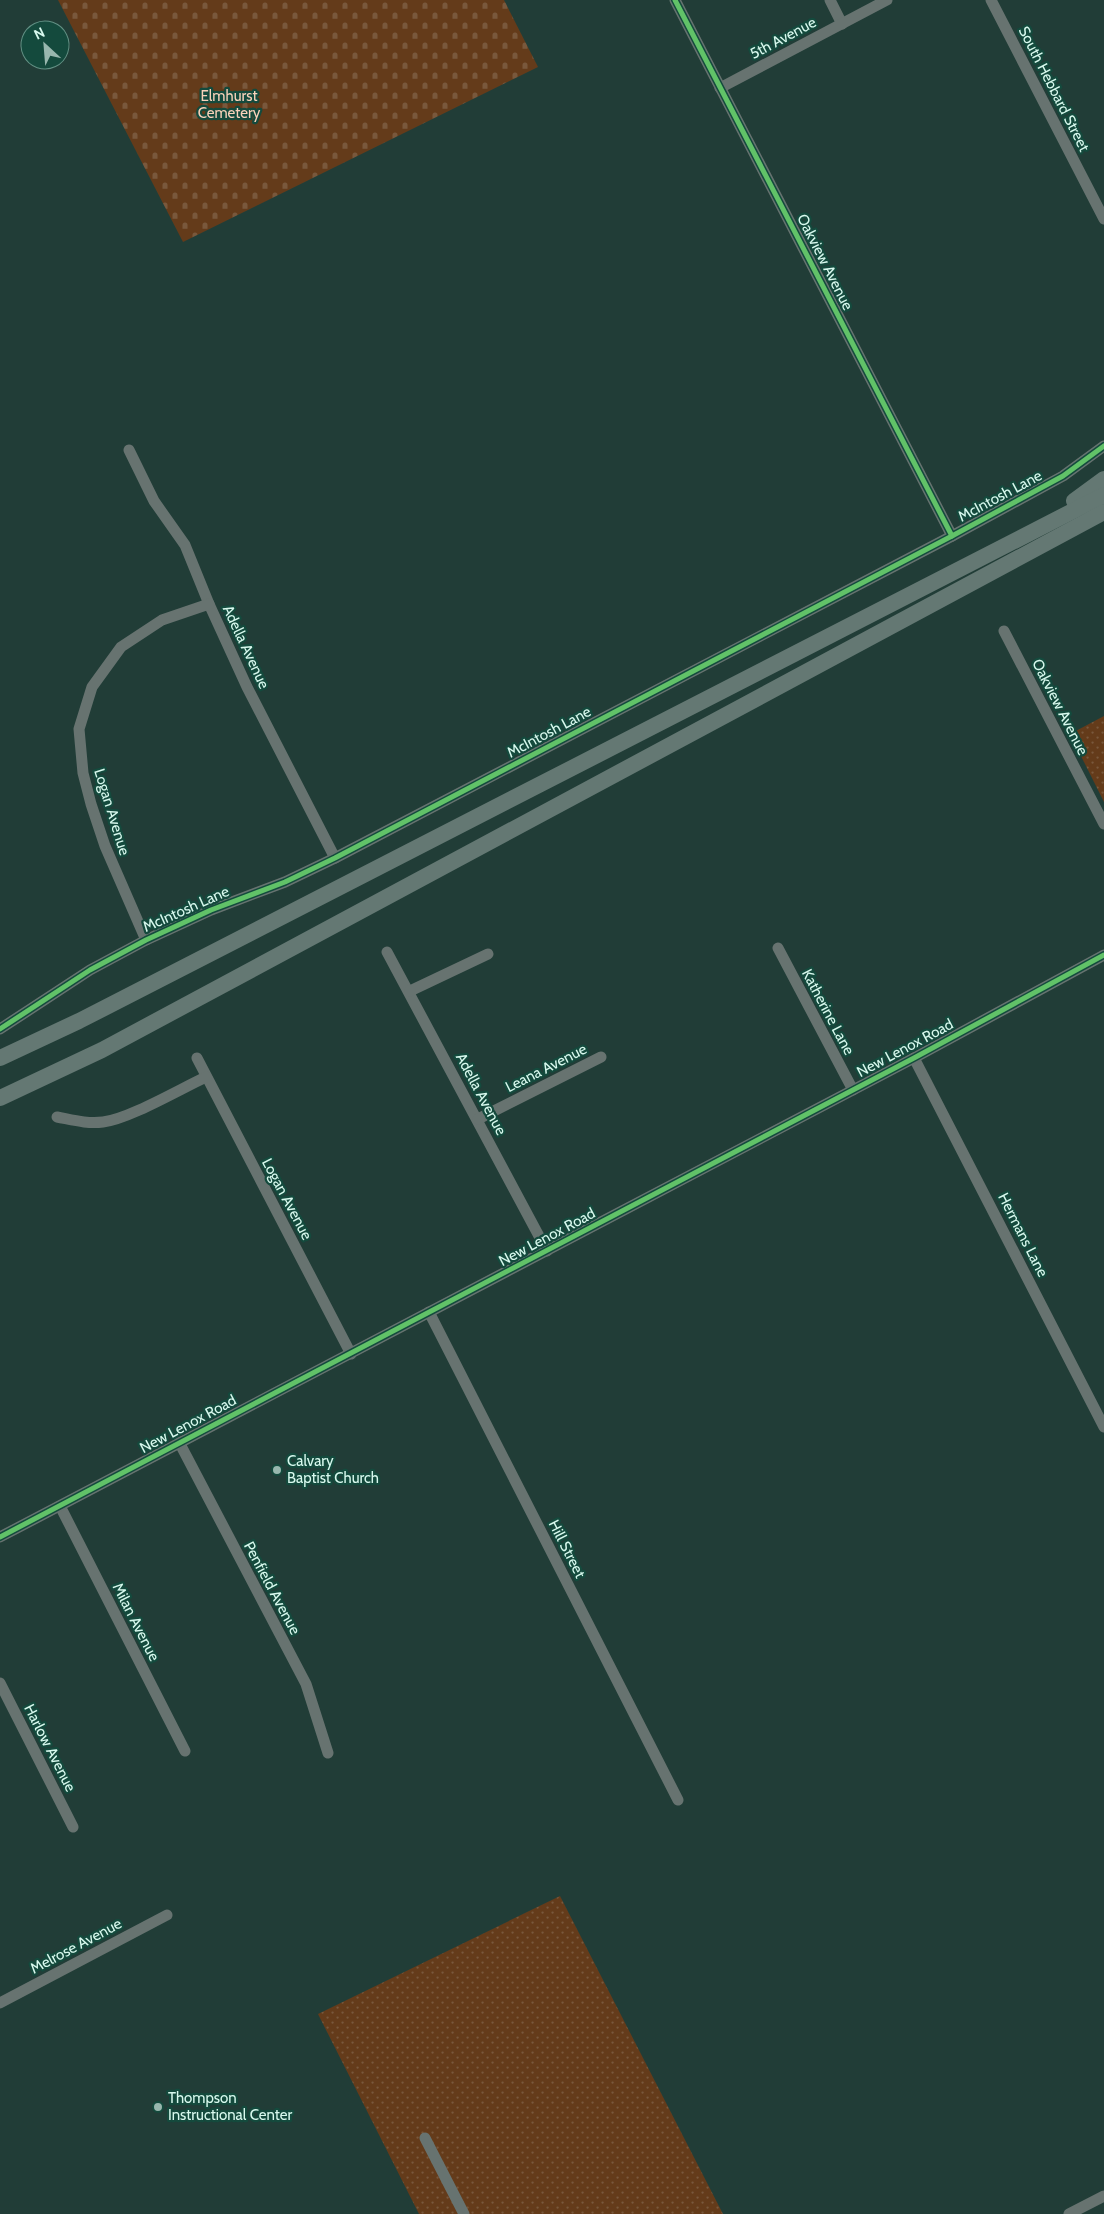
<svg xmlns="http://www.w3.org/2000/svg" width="1104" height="2214" viewBox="0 0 1104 2214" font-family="Cabin,sans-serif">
  <defs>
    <pattern id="grass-dots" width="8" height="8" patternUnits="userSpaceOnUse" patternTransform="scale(1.25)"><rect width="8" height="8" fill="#643b1a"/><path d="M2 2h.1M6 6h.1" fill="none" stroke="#79583c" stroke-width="1.8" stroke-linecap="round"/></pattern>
    <pattern id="cemetery-stones" width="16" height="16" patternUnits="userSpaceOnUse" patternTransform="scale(1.25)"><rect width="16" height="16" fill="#643b1a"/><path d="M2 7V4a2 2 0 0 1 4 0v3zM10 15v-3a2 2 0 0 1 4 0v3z" fill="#79583c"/></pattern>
  </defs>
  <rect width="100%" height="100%" fill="#213d37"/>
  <g fill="url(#grass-dots)">
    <path d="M1104 716V802L1070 734Z"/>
    <path d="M560 1896 723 2214H419L318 2014Z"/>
  </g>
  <path fill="url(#cemetery-stones)" d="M58 0H504L538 67 183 242Z"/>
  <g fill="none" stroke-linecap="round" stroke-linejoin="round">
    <g stroke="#677370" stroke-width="11">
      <path d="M675 0 952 536"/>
      <path d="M830 0 842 24"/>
      <path d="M991 0 1104 219"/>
      <path d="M720 88 887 0"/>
      <path d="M129 450 154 501 185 545 209 604 247 687 335 858"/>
      <path d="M1004 631 1104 824"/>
      <path d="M146 940 105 846 91 804 83 773 79 729 92 687 121 647 162 620 209 604"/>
      <path d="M778 948 853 1090"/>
      <path d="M387 952 547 1251"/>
      <path d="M410 991 488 954"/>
      <path d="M0 1029 90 970 146 940 211 910 285 882 335 858 952 536 1063 476 1104 446"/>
      <path d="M197 1058 351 1354"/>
      <path d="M914 1058 1104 1427"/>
      <path d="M57 1117C73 1120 87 1124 103 1122 129 1119 180 1089 206 1077"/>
      <path d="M478 1119 601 1057"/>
      <path d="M429 1312 678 1800"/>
      <path d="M179 1442 306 1684 328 1753"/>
      <path d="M60 1506 185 1751"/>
      <path d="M0 1537 914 1058 1104 955"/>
      <path d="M0 1683 73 1827"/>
      <path d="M0 2003 167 1915"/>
      <path d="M425 2138 464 2214"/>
      <path d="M1069 2214 1104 2196"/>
    </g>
    <g stroke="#647873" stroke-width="16">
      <path d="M1074 501 1104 479"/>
      <path d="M0 1058 79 1021 1104 495"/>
      <path d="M0 1098 102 1050 1104 512"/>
    </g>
    <g stroke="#144a3d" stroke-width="8">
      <g id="cycleway">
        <path d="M675 0 952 536"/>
        <path d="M0 1029 90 970 146 940 211 910 285 882 335 858 952 536 1063 476 1104 446"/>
        <path d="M0 1537 914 1058 1104 955"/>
      </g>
    </g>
    <use href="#cycleway" stroke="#61c268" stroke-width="5"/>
  </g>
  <g fill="#98b7ae" stroke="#144a3d" stroke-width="2">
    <circle cx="277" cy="1470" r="5"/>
    <circle cx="158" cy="2107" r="5"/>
  </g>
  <g text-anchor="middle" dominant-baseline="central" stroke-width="4.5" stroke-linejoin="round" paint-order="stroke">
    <g font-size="15" fill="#d8f9ee" stroke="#144a3d">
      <text transform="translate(783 38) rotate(-28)">5th Avenue</text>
      <text transform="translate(1054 89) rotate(63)">South Hebbard Street</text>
      <text transform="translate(825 262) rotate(63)">Oakview Avenue</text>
      <text transform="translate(1000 496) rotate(-28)">McIntosh Lane</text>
      <text transform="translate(246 647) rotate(65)">Adella Avenue</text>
      <text transform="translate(1060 707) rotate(63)">Oakview Avenue</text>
      <text transform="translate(549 732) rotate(-28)">McIntosh Lane</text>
      <text transform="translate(112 812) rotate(73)">Logan Avenue</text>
      <text transform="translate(186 909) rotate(-24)">McIntosh Lane</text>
      <text transform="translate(828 1012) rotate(62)">Katherine Lane</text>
      <text transform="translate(905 1048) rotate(-28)">New Lenox Road</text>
      <text transform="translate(546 1068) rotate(-27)">Leana Avenue</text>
      <text transform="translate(481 1094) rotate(62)">Adella Avenue</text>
      <text transform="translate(287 1199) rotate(62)">Logan Avenue</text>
      <text transform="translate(1023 1235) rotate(63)">Hermans Lane</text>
      <text transform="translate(547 1237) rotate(-28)">New Lenox Road</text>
      <text transform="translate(188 1424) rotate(-28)">New Lenox Road</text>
      <text transform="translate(567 1549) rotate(63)">Hill Street</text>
      <text transform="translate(272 1588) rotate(62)">Penfield Avenue</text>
      <text transform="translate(136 1622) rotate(63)">Milan Avenue</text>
      <text transform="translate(50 1748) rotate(63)">Harlow Avenue</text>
      <text transform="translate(76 1946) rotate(-28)">Melrose Avenue</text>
    </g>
    <g font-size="15" fill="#f9d2ba" stroke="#144a3d">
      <text x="229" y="96">Elmhurst<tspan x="229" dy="17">Cemetery</tspan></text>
    </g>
    <g font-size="15" fill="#d8f9ee" stroke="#144a3d" text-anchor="start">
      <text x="287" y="1461">Calvary<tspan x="287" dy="17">Baptist Church</tspan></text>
      <text x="168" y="2098">Thompson<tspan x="168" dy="17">Instructional Center</tspan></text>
    </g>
  </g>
  <g transform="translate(45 45) rotate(334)"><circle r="24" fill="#144a3d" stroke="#629084"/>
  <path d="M0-4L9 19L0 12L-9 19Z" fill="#98b7ae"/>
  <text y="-8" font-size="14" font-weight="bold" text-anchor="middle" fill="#d8f9ee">N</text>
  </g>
</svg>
